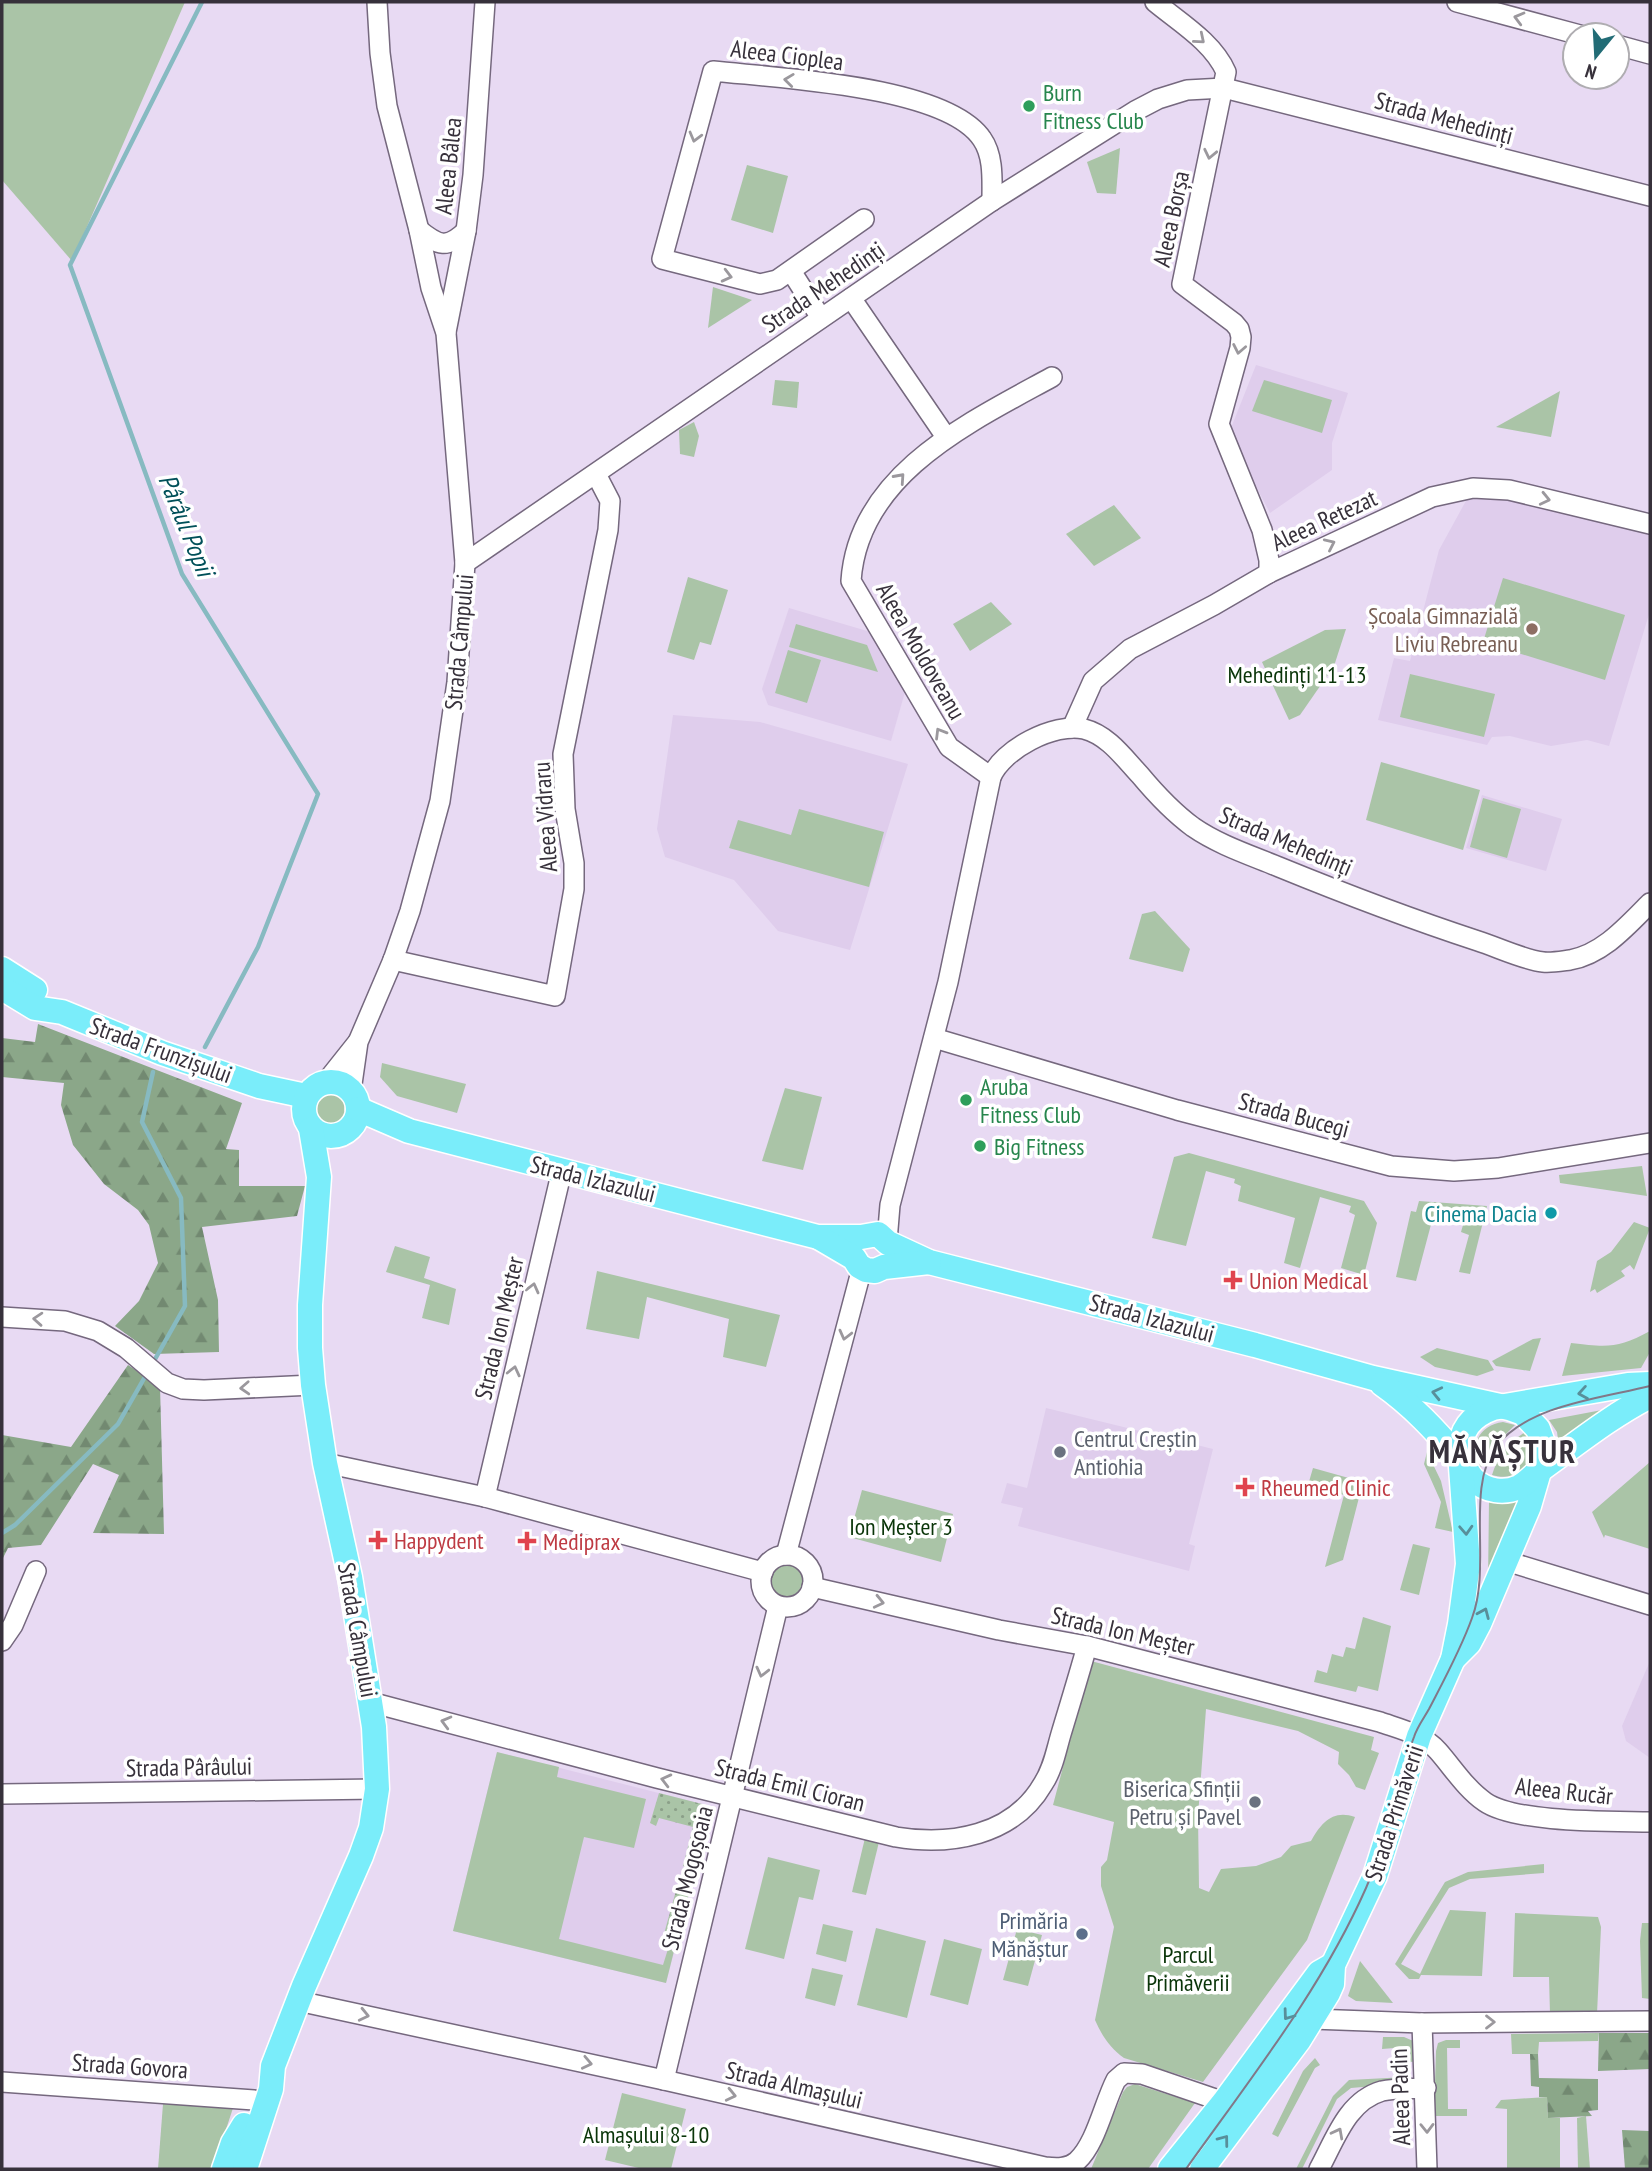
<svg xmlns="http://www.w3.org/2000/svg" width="1652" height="2171" viewBox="0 0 1652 2171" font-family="'PT Sans Narrow',sans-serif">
  <defs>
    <pattern id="forest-firs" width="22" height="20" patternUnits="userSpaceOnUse" patternTransform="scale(1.75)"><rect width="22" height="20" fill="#8ba789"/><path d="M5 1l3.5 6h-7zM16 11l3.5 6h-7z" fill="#728971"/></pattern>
    <pattern id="garden-dots" width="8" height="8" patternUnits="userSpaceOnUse" patternTransform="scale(1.75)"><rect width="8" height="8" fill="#aac4a7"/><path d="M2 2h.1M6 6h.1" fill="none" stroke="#8ba089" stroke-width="1.8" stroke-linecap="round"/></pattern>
  </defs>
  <rect width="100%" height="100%" fill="#e8daf3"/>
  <g fill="#dfcdec">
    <path d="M1256 365 1348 393 1332 443V470L1270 513 1250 475 1231 428Z"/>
    <path d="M1473 488 1650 524V611L1609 746 1587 740 1551 746 1510 736 1492 737 1487 745 1378 720 1394 658 1410 661 1439 550Z"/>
    <path d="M789 608 874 633 905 692 891 741 768 705 762 689Z"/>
    <path d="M673 715 760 722 908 764 850 950 778 931 734 880 665 857 657 829Z"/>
    <path d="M1482 795 1562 819 1546 871 1466 848Z"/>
    <path d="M1046 1408 1213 1449 1189 1544 1195 1546 1189 1571 1018 1526 1023 1508 1001 1503 1007 1483 1027 1488Z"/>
    <path d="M1650 1661V1758L1626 1741 1622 1726Z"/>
    <path d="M497 1752 702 1804 707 1808 710 1814 666 1983 453 1931Z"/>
  </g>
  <g fill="#aac4a7">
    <path d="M2 2H185L72 261 2 180Z"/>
    <path d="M1120 148 1116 194 1097 193 1087 162Z"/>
    <path d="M747 165 788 176 773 233 731 220Z"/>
    <path d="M713 287 752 300 708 328Z"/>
    <path d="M775 380 799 382 797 408 772 405Z"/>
    <path d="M1264 380 1332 400 1322 433 1252 411Z"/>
    <path d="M1560 391 1551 437 1496 427Z"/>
    <path d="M694 422 699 436 694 457 680 454 679 430Z"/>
    <path d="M1114 505 1141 538 1094 566 1066 534Z"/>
    <path d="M688 577 728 590 711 645 700 642 694 660 667 652Z"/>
    <path d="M1503 578 1625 615 1605 680 1483 642Z"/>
    <path d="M991 602 1012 624 970 651 953 624Z"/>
    <path d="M796 624 867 645 878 672 789 647Z"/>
    <path d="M1346 629 1334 666 1300 715 1289 720 1262 662 1325 630Z"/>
    <path d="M788 650 821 660 807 703 775 693Z"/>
    <path d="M1410 674 1495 694 1484 737 1400 717Z"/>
    <path d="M1381 762 1480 790 1463 850 1366 820Z"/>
    <path d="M1483 798 1521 809 1507 858 1470 847Z"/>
    <path d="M799 809 884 832 869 887 729 848 738 820 791 835Z"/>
    <path d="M1155 911 1190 949 1183 972 1129 959 1142 914Z"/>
    <path d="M382 1063 466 1084 457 1113 397 1096 380 1077Z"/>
    <circle cx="331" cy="1109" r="21"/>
    <path d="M785 1088 822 1097 803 1170 762 1161Z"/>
    <path d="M1189 1153 1364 1201 1377 1223 1364 1275 1341 1268 1355 1215 1349 1212 1351 1206 1320 1197 1300 1268 1284 1263 1295 1218 1238 1201 1241 1186 1234 1183 1235 1179 1206 1171 1186 1246 1152 1238 1174 1157Z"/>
    <path d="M1642 1166 1647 1196 1560 1183 1559 1175Z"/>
    <path d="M1419 1201 1487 1206 1470 1274 1459 1272 1469 1235 1461 1232 1463 1225 1433 1217 1416 1281 1396 1277 1411 1211 1416 1212Z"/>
    <path d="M1634 1222 1650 1228 1634 1270 1630 1265 1621 1271 1625 1276 1597 1293 1595 1289 1590 1292 1597 1261 1611 1252Z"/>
    <path d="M395 1246 430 1257 424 1278 456 1289 449 1325 422 1318 430 1285 386 1272Z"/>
    <path d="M597 1271 780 1315 766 1367 723 1357 729 1319 647 1297 639 1339 586 1329Z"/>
    <path d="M1650 1331V1352L1641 1368 1562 1376 1571 1343C1606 1347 1618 1349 1650 1331Z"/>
    <path d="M1541 1338 1530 1371 1496 1366 1492 1361 1533 1339Z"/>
    <path d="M1437 1348 1488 1360 1494 1370 1477 1376 1435 1367 1420 1357Z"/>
    <path d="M1602 1410 1559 1447 1557 1432 1549 1420Z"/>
    <path d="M1503 1422 1515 1425 1495 1445 1481 1467C1468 1447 1479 1425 1503 1422Z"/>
    <path d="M1525 1432C1539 1458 1521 1484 1492 1475 1497 1457 1509 1443 1525 1432Z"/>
    <path d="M1427 1452 1441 1481 1453 1532 1435 1528 1441 1502 1424 1464Z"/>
    <path d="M1650 1462V1549L1605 1535 1604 1538 1592 1512Z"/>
    <path d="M1313 1468 1363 1482 1343 1560 1325 1567 1344 1495 1308 1485Z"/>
    <path d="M862 1490 953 1514 941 1562 849 1537Z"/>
    <path d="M1489 1500 1507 1503 1524 1500 1488 1584Z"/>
    <path d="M1413 1544 1430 1548 1419 1595 1400 1590Z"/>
    <circle cx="789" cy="1582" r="21"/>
    <path d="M1363 1617 1391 1626 1378 1691 1358 1686 1356 1692 1314 1682 1317 1670 1327 1673 1332 1654 1343 1657 1346 1647 1355 1649Z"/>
    <path d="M1091 1661 1374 1737 1371 1750 1379 1753 1365 1790 1356 1787 1349 1775 1338 1764 1339 1752 1298 1731 1206 1709 1198 1816 1199 1888 1209 1892 1221 1869 1256 1866 1281 1857 1291 1846 1311 1841C1321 1823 1333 1809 1355 1817L1307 1940 1203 2082 1124 2058C1110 2048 1102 2036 1095 2020L1114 1927 1101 1886V1867L1107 1860 1114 1822 1053 1805Z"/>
    <path d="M497 1752 559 1767 557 1777 646 1799 634 1848 584 1837 559 1939 663 1965 668 1949 674 1951 666 1983 453 1931Z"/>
    <path d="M865 1838 879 1842 866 1895 852 1892Z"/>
    <path d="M768 1857 820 1870 813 1900 799 1897 784 1959 745 1949Z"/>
    <path d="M1544 1864V1873L1470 1879 1449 1888 1401 1964 1420 1974 1450 1910 1486 1912 1482 1976 1421 1975 1419 1979H1409L1395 1964 1445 1882 1468 1872Z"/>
    <path d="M1515 1913 1598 1917 1601 1927 1597 2014H1550L1549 1977H1513Z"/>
    <path d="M1642 1923H1650V1999L1642 1998 1640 1941Z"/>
    <path d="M823 1924 853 1931 846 1962 816 1954Z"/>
    <path d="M876 1928 926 1941 907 2018 857 2005Z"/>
    <path d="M1017 1929 1042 1935 1028 1986 1003 1980Z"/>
    <path d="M944 1939 982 1949 968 2005 930 1995Z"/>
    <path d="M1360 1961 1393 2003 1356 2001 1348 1996Z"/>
    <path d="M812 1968 843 1975 835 2006 805 1998Z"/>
    <path d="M1599 2033 1598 2041 1539 2042 1538 2054H1512L1511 2034Z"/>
    <path d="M1383 2037H1404L1418 2043 1420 2061 1410 2062 1409 2083 1351 2088 1337 2099 1302 2169H1296L1333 2096 1349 2080 1406 2077 1407 2047 1382 2049Z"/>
    <path d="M1446 2040H1460V2048H1447L1448 2109H1467V2116H1434L1436 2051 1438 2043Z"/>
    <path d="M1315 2058 1320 2065 1315 2068 1278 2137 1272 2134 1303 2071Z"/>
    <path d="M1135 2084 1195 2103 1148 2169H1091L1123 2092 1127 2087Z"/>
    <path d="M622 2093 686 2109 671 2169H643L605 2160Z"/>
    <path d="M1547 2097 1548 2118H1560V2169H1507V2109L1495 2108 1501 2100Z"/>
    <path d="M163 2104 233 2108 213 2169H158Z"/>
    <path d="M1586 2116 1590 2169H1578L1577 2118Z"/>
  </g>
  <g fill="url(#forest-firs)">
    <path d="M38 1024 242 1103 226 1149 239 1150V1186H305L297 1216 202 1227 218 1300 219 1352 154 1354 115 1326 139 1301 158 1263 149 1225 138 1210 104 1184 73 1145 61 1105 64 1083 2 1077V1038L35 1042Z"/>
    <path d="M128 1365 160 1386 164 1534 93 1533 119 1475 93 1464 41 1545 8 1548 2 1560V1435L71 1447Z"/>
    <path d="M1599 2033H1650V2069L1598 2071Z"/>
    <path d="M1530 2054H1538L1539 2078 1598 2079V2110L1588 2111 1592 2116 1548 2118 1547 2097H1539V2087L1531 2086Z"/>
    <path d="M1622 2130 1650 2131V2169H1625Z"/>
  </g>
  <g fill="url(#garden-dots)">
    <path d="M659 1793 702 1804 710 1814 695 1869 683 1866 693 1827 659 1818 656 1826 650 1823Z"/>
    <path d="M677 1887 690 1890 677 1938 664 1934Z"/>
  </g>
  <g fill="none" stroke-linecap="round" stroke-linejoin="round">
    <g stroke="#87bac1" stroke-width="4.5">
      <path d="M202 2 70 265 182 574 318 794 258 947 205 1047"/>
      <path d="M153 1072 142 1122 181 1198 185 1306 154 1361"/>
      <path d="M2 1533 15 1525 118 1424 146 1375"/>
    </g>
    <g stroke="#75687e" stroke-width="22">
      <g id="minor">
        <path d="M1155 2C1179 22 1213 42 1226 72L1182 284 1234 323 1239 329 1241 337 1240 348 1219 424 1262 530 1269 560V573"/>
        <path d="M1457 2 1580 35"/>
        <path d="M1617 45 1650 54"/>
        <path d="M864 219 777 280 760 284 662 259 713 71C775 78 946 85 982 139 994 156 992 181 992 201"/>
        <path d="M419 230C439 246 447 249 466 231"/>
        <path d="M791 271 821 318"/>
        <path d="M851 298 946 437"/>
        <path d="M446 332 466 231 473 175 485 2"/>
        <path d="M465 563 992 201 1135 111 1158 99 1187 90 1224 88 1650 196"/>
        <path d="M1072 728 1093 681 1130 649 1214 605 1269 573 1432 497 1473 488 1509 490 1650 524"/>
        <path d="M991 777 949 747 851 581C858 474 970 422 1052 377"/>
        <path d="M393 960 555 996 574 889V863L565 809 563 754 608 530 610 501 596 474"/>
        <path d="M934 1038 1177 1110 1391 1166 1454 1171 1498 1168 1650 1143"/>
        <path d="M326 1082 357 1043"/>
        <path d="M351 1091 358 1042 393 960 410 911 440 801 457 682 465 563 446 333 431 288 419 230 387 106 380 53 377 2"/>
        <path d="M887 1241 890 1205 948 982 991 777C1002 750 1054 722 1084 729 1108 735 1124 758 1140 775 1155 793 1174 813 1193 827 1219 845 1250 855 1279 867 1345 894 1411 919 1478 941 1497 947 1524 960 1543 962 1551 963 1562 961 1570 960 1603 954 1627 926 1650 903"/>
        <path d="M2 1317 65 1321 98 1331 126 1348 167 1383 183 1389 204 1390 313 1385"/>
        <path d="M325 1463 485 1497 763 1572"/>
        <path d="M485 1497 562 1170"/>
        <path d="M786 1555 862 1268"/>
        <circle cx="787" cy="1581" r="26"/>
        <path d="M1506 1561 1650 1605"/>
        <path d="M812 1587 999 1630 1087 1646 1380 1722C1400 1729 1423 1734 1438 1751 1453 1768 1466 1789 1485 1802 1515 1823 1612 1821 1650 1822"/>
        <path d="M2 1641 13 1625 36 1571"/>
        <path d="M370 1702 657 1778 896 1837C950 1846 1013 1836 1043 1784 1053 1769 1056 1751 1061 1734 1070 1704 1079 1675 1087 1646"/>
        <path d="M2 1794 377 1789"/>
        <path d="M298 2001 664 2080 1045 2167C1056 2168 1068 2169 1077 2161 1096 2144 1104 2103 1116 2080L1124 2073 1142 2074 1224 2102"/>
        <path d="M1312 2019 1422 2023 1650 2021"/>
        <path d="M1422 2023 1427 2169"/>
        <path d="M664 2080 778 1606"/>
        <path d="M2 2082 254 2100"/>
        <path d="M1319 2169C1335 2140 1347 2101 1382 2091 1396 2088 1412 2089 1426 2088"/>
      </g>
    </g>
    <g stroke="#fff" stroke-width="27">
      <g id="major">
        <path d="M2 969 35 990"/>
        <path d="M2 988 35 1008 62 1012 162 1053 259 1086 306 1096"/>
        <circle cx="331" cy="1109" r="27"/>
        <path d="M358 1109 409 1131 818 1237H861L878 1234 888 1243 929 1262 1255 1345 1373 1378 1509 1408 1523 1413 1538 1429 1543 1443V1458L1529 1506 1479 1624 1469 1643 1453 1659"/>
        <path d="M820 1238 854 1258 859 1266 866 1270 875 1271 884 1267 929 1262"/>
        <path d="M1382 1384C1412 1405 1436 1431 1459 1458 1465 1465 1467 1474 1474 1480 1486 1491 1504 1494 1519 1487 1529 1482 1535 1473 1544 1467 1579 1442 1611 1416 1650 1396"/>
        <path d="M224 2169 233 2143 244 2125"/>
        <path d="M245 2169 271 2089 273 2066 304 1986 361 1856 371 1828 377 1789 374 1727 350 1577 325 1463 313 1385 310 1348V1305L319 1177 311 1129"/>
        <path d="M1170 2169 1224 2102 1319 1973 1333 1965"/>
        <path d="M1202 2169 1299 2040 1328 1993 1332 1984 1333 1965 1375 1876 1419 1736 1453 1659 1460 1624 1468 1564 1460 1453C1460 1430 1471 1416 1493 1408L1628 1385 1650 1384"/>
      </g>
    </g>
    <use href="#minor" stroke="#fff" stroke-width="19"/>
    <use href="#major" stroke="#7aedfa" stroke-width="24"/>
    <path stroke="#817888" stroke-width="2" d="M1186 2169C1250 2079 1321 1990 1366 1888 1387 1840 1395 1786 1414 1737 1417 1727 1424 1718 1429 1709 1444 1680 1461 1649 1472 1618 1492 1566 1465 1488 1496 1447 1527 1405 1602 1398 1650 1386"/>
  </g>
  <defs><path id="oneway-chevron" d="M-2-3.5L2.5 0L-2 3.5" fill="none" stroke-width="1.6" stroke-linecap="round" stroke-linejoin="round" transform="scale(1.75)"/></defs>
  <g stroke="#9b989d">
    <use href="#oneway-chevron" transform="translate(1519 18) rotate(-165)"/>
    <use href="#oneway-chevron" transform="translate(1200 39) rotate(40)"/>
    <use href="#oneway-chevron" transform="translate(789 80) rotate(-173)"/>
    <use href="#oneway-chevron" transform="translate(695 137) rotate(105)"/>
    <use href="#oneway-chevron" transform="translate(1210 154) rotate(102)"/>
    <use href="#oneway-chevron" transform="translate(727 276) rotate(14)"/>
    <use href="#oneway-chevron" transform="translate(1239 349) rotate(101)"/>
    <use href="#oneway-chevron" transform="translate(900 478) rotate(-48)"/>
    <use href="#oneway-chevron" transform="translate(1545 499) rotate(13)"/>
    <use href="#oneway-chevron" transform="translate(1330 544) rotate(-25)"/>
    <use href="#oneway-chevron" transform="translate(940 733) rotate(-121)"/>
    <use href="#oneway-chevron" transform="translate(533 1288) rotate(-76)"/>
    <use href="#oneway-chevron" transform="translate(38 1319) rotate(-176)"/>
    <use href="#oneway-chevron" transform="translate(845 1335) rotate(104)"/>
    <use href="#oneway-chevron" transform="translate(514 1371) rotate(-77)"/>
    <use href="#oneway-chevron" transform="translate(245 1388) rotate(177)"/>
    <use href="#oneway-chevron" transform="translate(879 1602) rotate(13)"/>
    <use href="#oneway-chevron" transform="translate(762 1672) rotate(104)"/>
    <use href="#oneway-chevron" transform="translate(446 1722) rotate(-165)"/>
    <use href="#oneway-chevron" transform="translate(666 1780) rotate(-166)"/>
    <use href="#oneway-chevron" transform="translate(364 2015) rotate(13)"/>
    <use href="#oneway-chevron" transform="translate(1490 2022)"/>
    <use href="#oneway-chevron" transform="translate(587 2063) rotate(12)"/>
    <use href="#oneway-chevron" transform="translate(731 2095) rotate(13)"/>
    <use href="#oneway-chevron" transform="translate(1427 2128) rotate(89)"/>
    <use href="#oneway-chevron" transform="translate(1338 2133) rotate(-62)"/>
  </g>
  <g stroke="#588f9a">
    <use href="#oneway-chevron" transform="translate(1437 1393) rotate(-167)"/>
    <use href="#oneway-chevron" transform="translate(1583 1393) rotate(170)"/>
    <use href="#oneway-chevron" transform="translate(1466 1530) rotate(87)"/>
    <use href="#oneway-chevron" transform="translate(1484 1613) rotate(-67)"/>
    <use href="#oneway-chevron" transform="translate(1288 2015) rotate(126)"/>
    <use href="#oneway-chevron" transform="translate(1224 2140) rotate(-53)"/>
  </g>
  <g fill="#2e9e5b" stroke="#fff" stroke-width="2.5">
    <circle cx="1029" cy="106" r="7"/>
    <circle cx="966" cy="1100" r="7"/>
    <circle cx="980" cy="1146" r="7"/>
  </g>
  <circle fill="#8d6e63" stroke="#fff" stroke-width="2.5" cx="1532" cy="629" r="7"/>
  <circle fill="#0f9aa8" stroke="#fff" stroke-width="2.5" cx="1551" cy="1213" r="7"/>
  <g fill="#e0444e" stroke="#fff" stroke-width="2.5">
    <path d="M1229.5 1269.5h7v7h7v7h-7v7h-7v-7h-7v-7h7z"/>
    <path d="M1241.5 1476.5h7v7h7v7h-7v7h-7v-7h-7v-7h7z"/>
    <path d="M374.5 1529.5h7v7h7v7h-7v7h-7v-7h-7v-7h7z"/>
    <path d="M523.5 1530.5h7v7h7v7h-7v7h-7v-7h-7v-7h7z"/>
  </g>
  <g fill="#6b7280" stroke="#fff" stroke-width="2.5">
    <circle cx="1060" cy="1452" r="7"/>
    <circle cx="1255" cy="1802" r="7"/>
  </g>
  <circle fill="#5c6f8a" stroke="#fff" stroke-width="2.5" cx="1082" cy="1934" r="7"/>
  <g text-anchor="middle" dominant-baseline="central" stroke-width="7" stroke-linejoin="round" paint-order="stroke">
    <g font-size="24" fill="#37313b" stroke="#fff">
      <text transform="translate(787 55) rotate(7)">Aleea Cioplea</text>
      <text transform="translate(1444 118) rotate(15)">Strada Mehedinți</text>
      <text transform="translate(448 166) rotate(-84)">Aleea Bâlea</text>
      <text transform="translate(1171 219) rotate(-78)">Aleea Borșa</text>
      <text transform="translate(823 287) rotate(-34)">Strada Mehedinți</text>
      <text transform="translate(1324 520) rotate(-25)">Aleea Retezat</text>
      <text transform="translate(459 642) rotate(-85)">Strada Câmpului</text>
      <text transform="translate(921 651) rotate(60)">Aleea Moldoveanu</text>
      <text transform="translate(545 817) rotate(-94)">Aleea Vidraru</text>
      <text transform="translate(1286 841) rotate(23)">Strada Mehedinți</text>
      <text transform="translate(161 1050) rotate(20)">Strada Frunzișului</text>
      <text transform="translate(1294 1115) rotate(15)">Strada Bucegi</text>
      <text transform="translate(593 1179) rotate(14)">Strada Izlazului</text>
      <text transform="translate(1152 1318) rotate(15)">Strada Izlazului</text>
      <text transform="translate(499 1328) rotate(-77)">Strada Ion Meșter</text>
      <text transform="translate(358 1630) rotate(80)">Strada Câmpului</text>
      <text transform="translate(1123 1631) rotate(13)">Strada Ion Meșter</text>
      <text transform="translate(189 1767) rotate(-1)">Strada Pârâului</text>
      <text transform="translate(790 1785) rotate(14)">Strada Emil Cioran</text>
      <text transform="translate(1564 1791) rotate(6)">Aleea Rucăr</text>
      <text transform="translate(1394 1813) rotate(-72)">Strada Primăverii</text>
      <text transform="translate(687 1878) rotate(-76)">Strada Mogoșoaia</text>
      <text transform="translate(130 2066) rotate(4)">Strada Govora</text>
      <text transform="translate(794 2085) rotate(13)">Strada Almașului</text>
      <text transform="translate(1400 2097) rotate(-92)">Aleea Padin</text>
    </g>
    <g font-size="24" fill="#27864d" stroke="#fff" text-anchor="start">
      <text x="1043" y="92">Burn<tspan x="1043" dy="28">Fitness Club</tspan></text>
      <text x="980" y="1086">Aruba<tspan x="980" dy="28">Fitness Club</tspan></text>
      <text x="994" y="1146">Big Fitness</text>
    </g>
    <g font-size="24" fill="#785e54" stroke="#fff" text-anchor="end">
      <text x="1518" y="615">Școala Gimnazială<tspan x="1518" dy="28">Liviu Rebreanu</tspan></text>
    </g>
    <g font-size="24" fill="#0a3509" stroke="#fff">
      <text x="1297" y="674">Mehedinți 11-13</text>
      <text x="901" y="1526">Ion Meșter 3</text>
      <text x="1188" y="1954">Parcul<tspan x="1188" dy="28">Primăverii</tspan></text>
      <text x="646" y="2134">Almașului 8-10</text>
    </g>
    <g font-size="24" fill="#0d838f" stroke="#fff" text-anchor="end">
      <text x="1537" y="1213">Cinema Dacia</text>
    </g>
    <g font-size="24" fill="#be3a42" stroke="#fff" text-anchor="start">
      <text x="1249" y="1280">Union Medical</text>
      <text x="1261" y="1487">Rheumed Clinic</text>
      <text x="394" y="1540">Happydent</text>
      <text x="543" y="1541">Mediprax</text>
    </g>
    <g font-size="24" fill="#5b616d" stroke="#fff" text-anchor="start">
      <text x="1074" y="1438">Centrul Creștin<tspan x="1074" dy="28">Antiohia</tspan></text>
      <text x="1241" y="1788" text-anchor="end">Biserica Sfinții<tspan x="1241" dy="28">Petru și Pavel</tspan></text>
    </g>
    <g font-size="24" fill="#4e5e75" stroke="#fff" text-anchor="end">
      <text x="1068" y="1920">Primăria<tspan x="1068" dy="28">Mănăștur</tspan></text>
    </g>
    <g font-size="26" font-style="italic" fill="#015059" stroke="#fff">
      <text transform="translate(187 525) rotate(68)">Pârâul Popii</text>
    </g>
    <g font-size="32" font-weight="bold" letter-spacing="2" fill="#37313b" stroke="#fff">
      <text x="1503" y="1451">MĂNĂȘTUR</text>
    </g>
  </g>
  <rect width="1652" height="2171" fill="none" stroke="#37313b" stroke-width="7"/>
  <g transform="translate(1596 56) rotate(198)"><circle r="33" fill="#ffffff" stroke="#afadb1" stroke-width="2"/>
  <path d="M0-5L12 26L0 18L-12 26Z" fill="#226c76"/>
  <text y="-10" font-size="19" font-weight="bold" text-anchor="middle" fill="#37313b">N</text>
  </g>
</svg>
